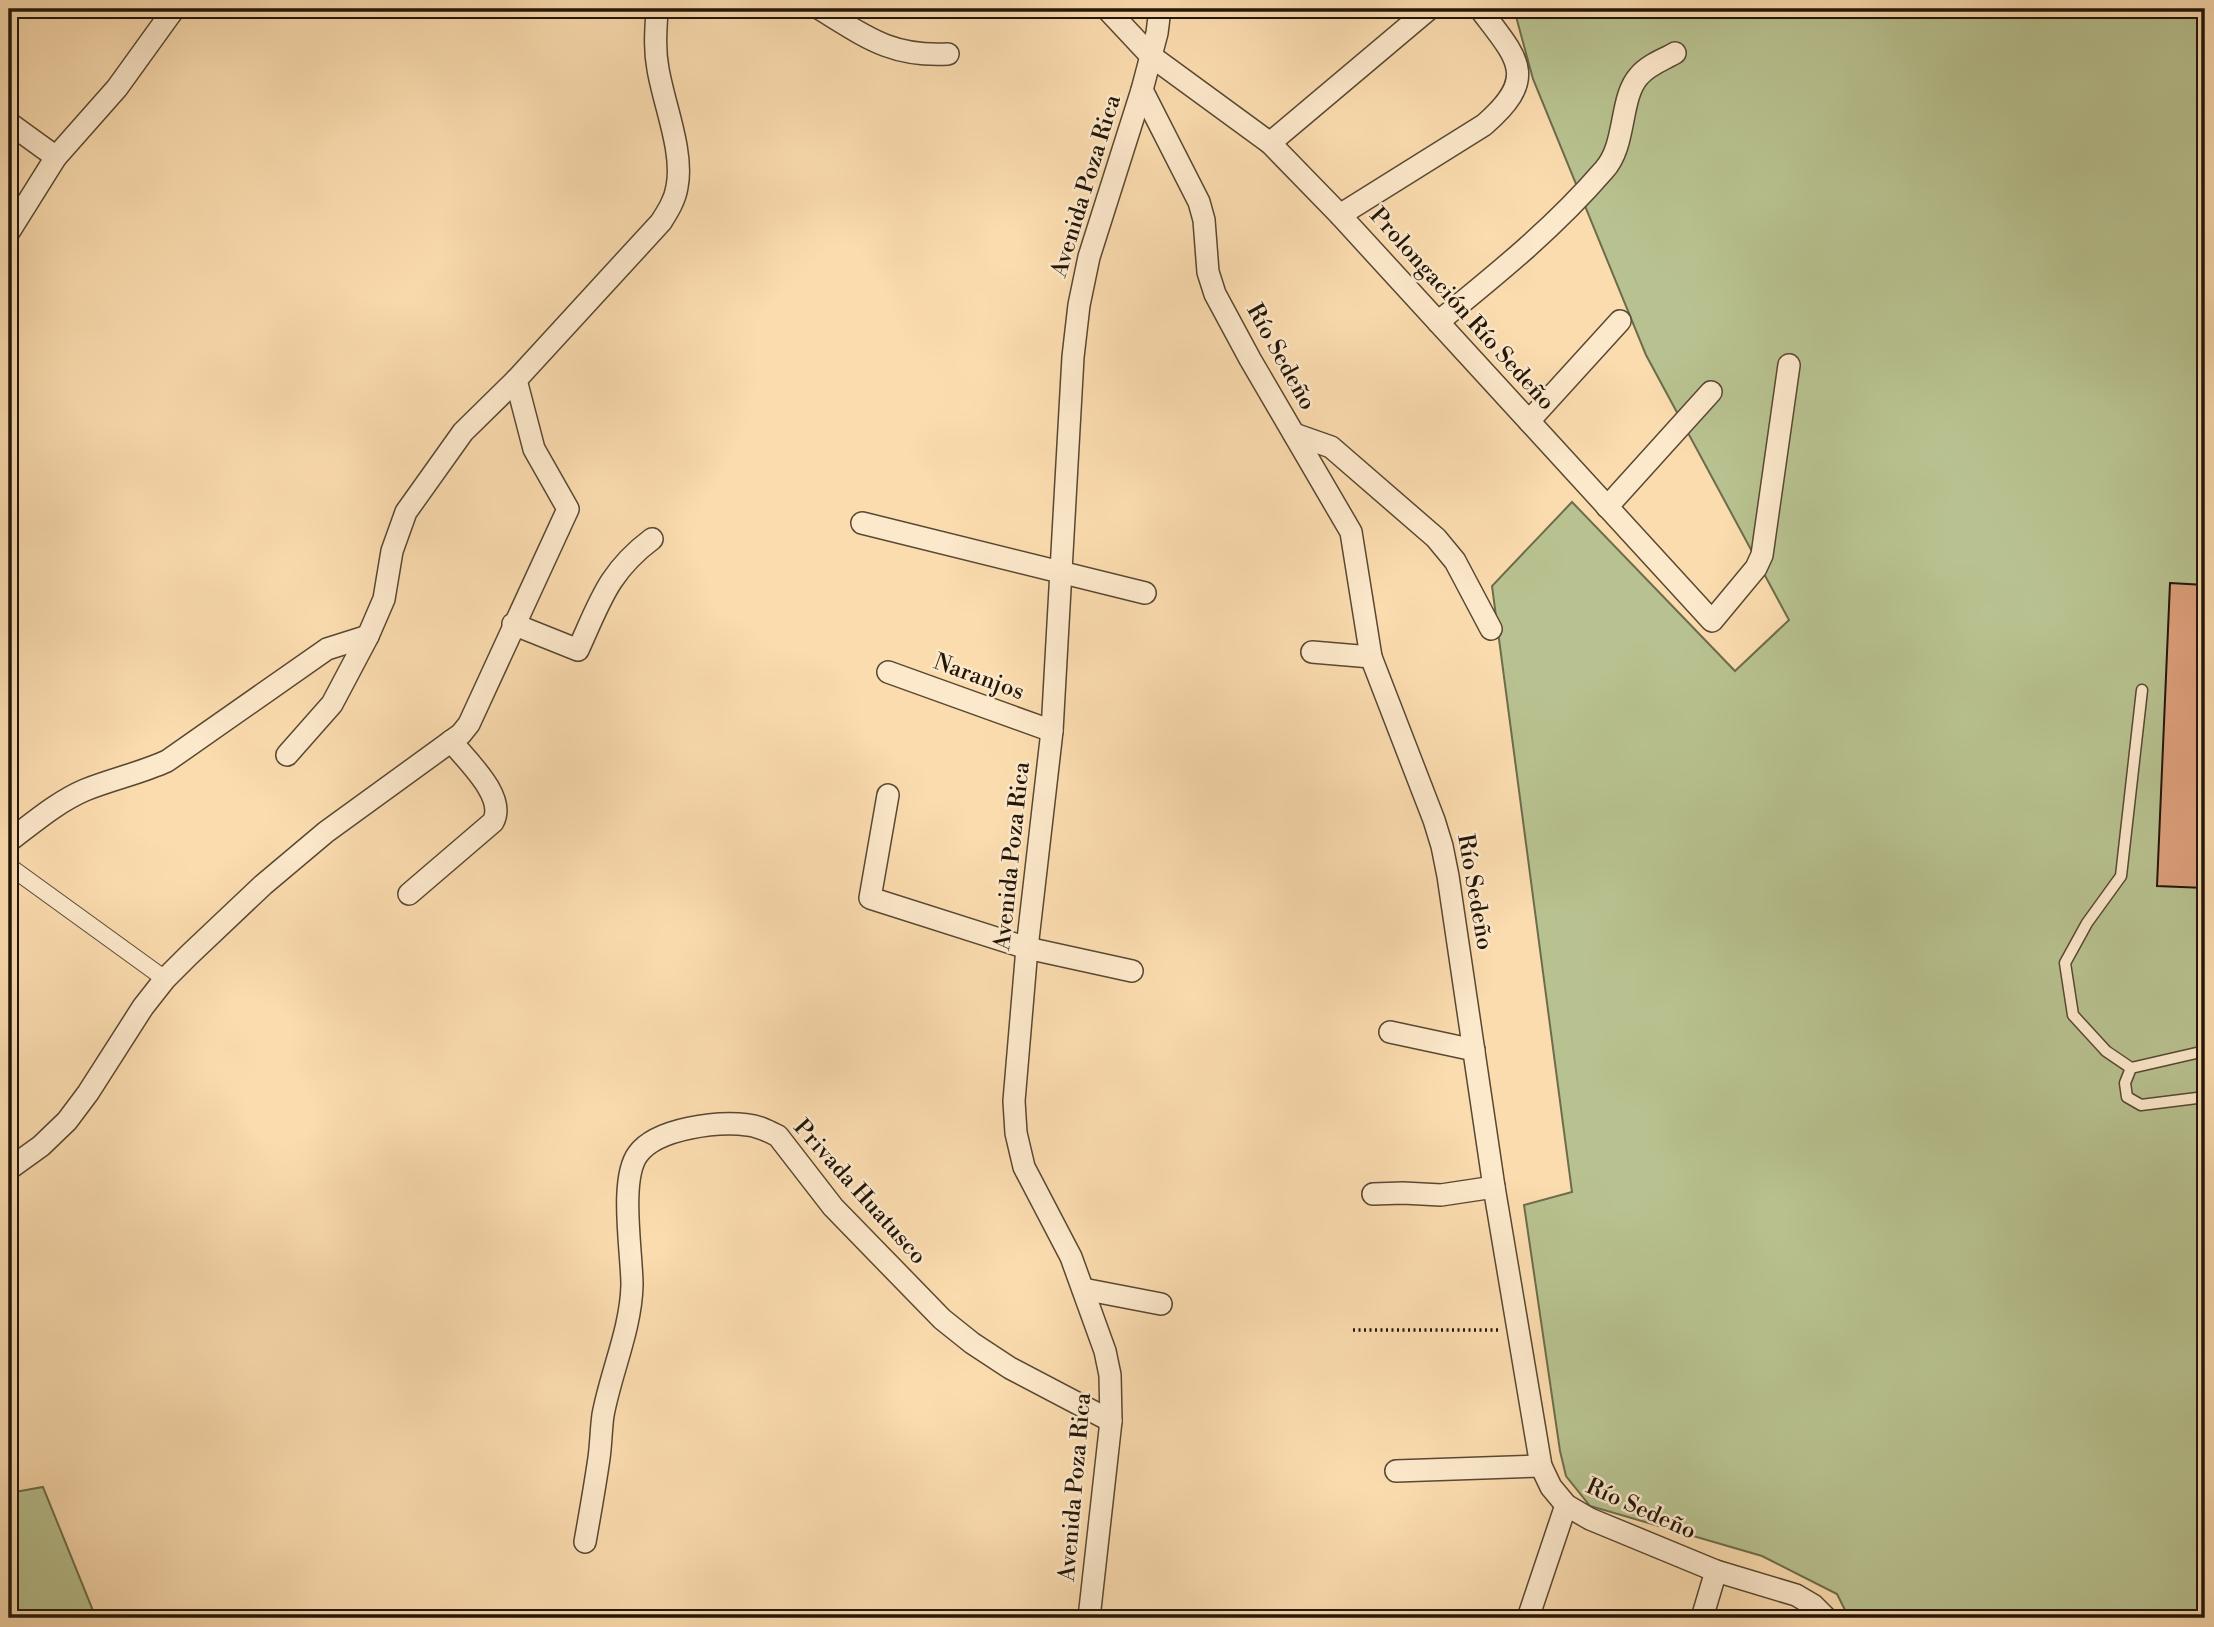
<svg xmlns="http://www.w3.org/2000/svg" width="2214" height="1627" viewBox="0 0 2214 1627" font-family="'Libre Bodoni',serif">
  <rect width="100%" height="100%" fill="#fbdcaf"/>
  <filter id="stains"><feTurbulence type="fractalNoise" baseFrequency=".00286" numOctaves="4"/><feColorMatrix values="0 0 0 0 .2 0 0 0 0 .09 0 0 0 0 .02 0 0 0 .5 -.17"/></filter>
  <radialGradient id="worn" r=".72"><stop offset=".6" stop-color="#630" stop-opacity="0"/><stop offset="1" stop-color="#630" stop-opacity=".3"/></radialGradient>
  <g fill="#b8c290" stroke="#6d6c4c" stroke-width="2">
    <path d="M1514 9H2205V1618H1849L1837 1594 1762 1556 1590 1506 1566 1476 1560 1451 1524 1205 1572 1192 1492 586 1572 502 1735 671 1789 620 1646 355 1533 79Z"/>
    <path d="M43 1487 96 1618H9V1493Z"/>
  </g>
  <path fill="#dda07c" stroke="#221609" stroke-width="2" d="M2170 583 2205 585V888L2157 886Z"/>
  <g fill="none" stroke-linecap="round" stroke-linejoin="round">
    <g stroke="#584832" stroke-width="13">
      <g id="service">
        <path d="M2205 1051 2131 1068 2125 1083 2127 1097 2141 1105 2205 1097"/>
        <path d="M2131 1068 2106 1051 2073 1015 2065 963 2087 923 2121 876 2142 690"/>
      </g>
    </g>
    <g stroke="#584832" stroke-width="18">
      <path id="pedestrian" d="M9 866 165 979"/>
    </g>
    <g stroke="#584832" stroke-width="24">
      <g id="minor">
        <path d="M820 9C866 37 891 57 948 54"/>
        <path d="M1107 9 1151 56 1270 143 1340 215 1712 621 1756 568 1762 555 1789 365"/>
        <path d="M1142 90 1199 202 1204 220 1208 272 1215 294 1250 359 1351 532 1371 657 1434 820 1442 846 1448 876 1494 1187 1541 1466 1551 1487 1566 1505 1590 1519 1716 1571 1796 1595 1813 1605 1826 1618"/>
        <path d="M9 123 56 157"/>
        <path d="M1270 143 1429 9"/>
        <path d="M1340 215 1484 125C1540 77 1517 58 1480 9"/>
        <path d="M9 232 56 157 117 88 174 9"/>
        <path d="M1438 322C1497 274 1554 228 1604 170 1627 145 1619 98 1639 76 1648 65 1663 60 1675 53"/>
        <path d="M1529 421 1620 321"/>
        <path d="M1294 434 1331 447 1436 538 1455 561 1491 629"/>
        <path d="M1607 507 1711 392"/>
        <path d="M862 523 1145 593"/>
        <path d="M513 624 578 650C600 602 608 572 652 539"/>
        <path d="M1312 652 1371 657"/>
        <path d="M888 672 1052 731"/>
        <path d="M287 755 332 704 368 636 384 599 392 551 406 512 463 432 516 380 661 222C668 211 675 200 677 187 684 152 664 105 658 69 654 48 656 29 657 9"/>
        <path d="M888 795 870 898 1027 948 1132 971"/>
        <path d="M9 841C33 823 57 802 85 790 112 779 141 773 167 761L327 649 368 636"/>
        <path d="M409 894 493 822C507 797 467 761 451 741"/>
        <path d="M1390 1032 1474 1050"/>
        <path d="M9 1169 41 1146 67 1121 88 1093 143 1007 165 979 189 955 263 885 326 832 461 734 469 724 568 509 534 449 516 380"/>
        <path d="M1373 1194 1403 1193 1441 1195 1494 1187"/>
        <path d="M1083 1289 1161 1304"/>
        <path d="M1396 1471 1541 1466"/>
        <path d="M585 1542C590 1514 595 1486 599 1458 601 1444 601 1429 603 1415 611 1372 631 1329 632 1285 632 1253 619 1179 638 1154 657 1128 718 1121 748 1125 759 1126 768 1131 778 1136L833 1207 942 1319 972 1343 1010 1368 1111 1421"/>
        <path d="M1089 1618 1111 1421 1110 1375 1105 1351 1071 1257 1024 1167 1016 1133 1014 1101 1027 948 1052 731 1073 357 1079 305 1089 257 1142 90 1157 33 1160 9"/>
        <path d="M1528 1618 1566 1505"/>
        <path d="M1702 1618 1716 1571"/>
      </g>
    </g>
    <path stroke="#221609" stroke-width="3.5" stroke-dasharray="2 3.5" stroke-linecap="butt" d="M1353 1330H1498"/>
    <use href="#service" stroke="#fce8cb" stroke-width="10"/>
    <use href="#pedestrian" stroke="#fce8cb" stroke-width="16"/>
    <use href="#minor" stroke="#fce8cb" stroke-width="21"/>
  </g>
  <g text-anchor="middle" dominant-baseline="central" stroke-width="5" stroke-linejoin="round" paint-order="stroke">
    <g font-size="23" fill="#221609" stroke="#fce8cb">
      <text transform="translate(1086 186) rotate(-73)">Avenida Poza Rica</text>
      <text transform="translate(1462 309) rotate(48)">Prolongación Río Sedeño</text>
      <text transform="translate(1281 357) rotate(61)">Río Sedeño</text>
      <text transform="translate(979 677) rotate(20)">Naranjos</text>
      <text transform="translate(1012 856) rotate(-84)">Avenida Poza Rica</text>
      <text transform="translate(1475 892) rotate(80)">Río Sedeño</text>
      <text transform="translate(860 1192) rotate(48)">Privada Huatusco</text>
      <text transform="translate(1075 1487) rotate(-85)">Avenida Poza Rica</text>
      <text transform="translate(1641 1509) rotate(24)">Río Sedeño</text>
    </g>
  </g>
  <rect width="2214" height="1627" fill="none" stroke="#fbdcaf" stroke-width="35"/>
  <rect x="10" y="10" width="2193" height="1606" fill="none" stroke="#221609" stroke-width="3.5"/>
  <rect x="18" y="18" width="2179" height="1592" fill="none" stroke="#221609" stroke-width="2"/>
  <rect width="100%" height="100%" filter="url(#stains)"/>
  <rect width="100%" height="100%" fill="url(#worn)"/>
</svg>
